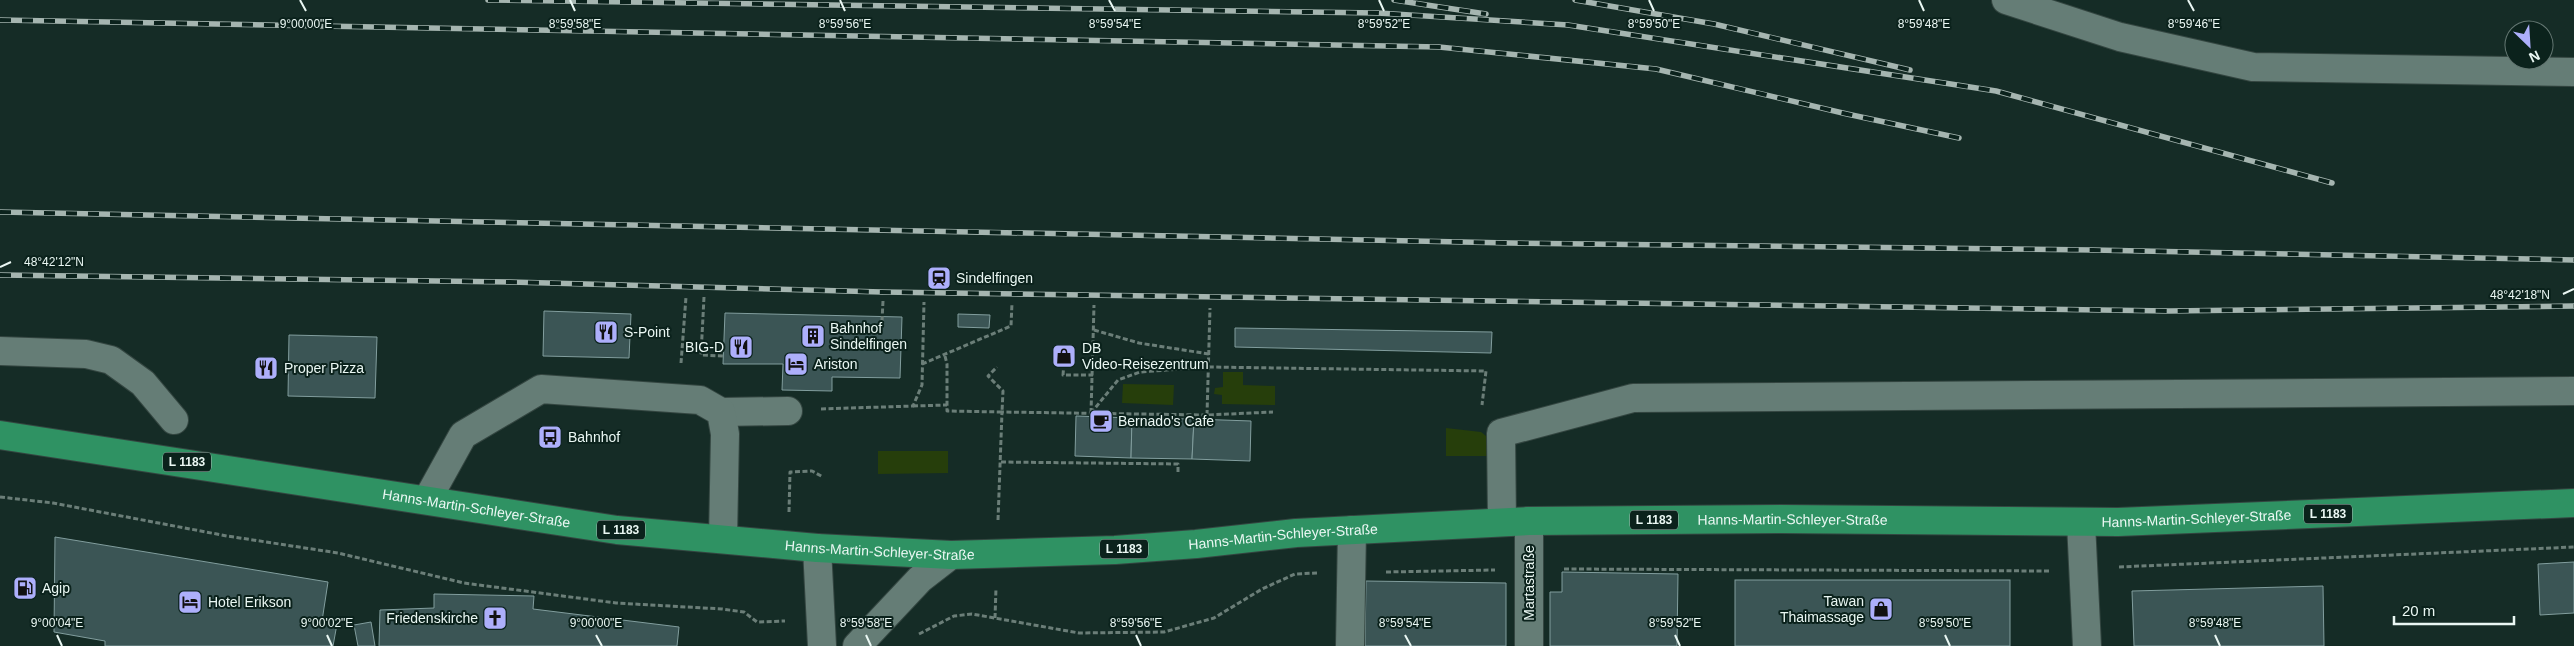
<svg xmlns="http://www.w3.org/2000/svg" width="2574" height="646" viewBox="0 0 2574 646" font-family="Arial,sans-serif">
  <rect width="100%" height="100%" fill="#152c26"/>
  <g fill="#263e0b">
    <path d="M1223 372H1243V385L1275 386V405L1222 404V395L1214 394 1215 388 1223 387Z"/>
    <path d="M1123 384 1174 385 1173 405 1122 403Z"/>
    <path d="M1446 428 1481 432 1491 440 1493 456H1446Z"/>
    <path d="M878 451H948V473L878 474Z"/>
  </g>
  <g fill="#3b5555" stroke="#829e9e">
    <path d="M544 311 631 314 629 358 543 356Z"/>
    <path d="M725 313 902 317 900 378 832 377V391L782 390 783 364H723Z"/>
    <path d="M958 314 990 315 989 328 958 327Z"/>
    <path d="M1235 328 1492 332 1491 353 1235 347Z"/>
    <path d="M289 335 377 337 375 398 288 396Z"/>
    <rect x="1058" y="348" width="12" height="15"/>
    <path d="M1076 416 1132 418 1131 458 1075 456Z"/>
    <path d="M1132 418 1194 419 1192 459 1131 458Z"/>
    <path d="M1194 419 1251 421 1250 461 1192 459Z"/>
    <path d="M55 537 328 582 322 621 337 624 333 646H105V641L54 632Z"/>
    <path d="M2574 562V613L2540 615 2538 564Z"/>
    <path d="M1562 572 1678 574 1677 646H1550V592H1562Z"/>
    <rect x="1735" y="580" width="275" height="66"/>
    <path d="M1366 581 1506 583V646H1365Z"/>
    <path d="M2323 586 2324 646H2134L2132 591Z"/>
    <path d="M434 594 534 596 533 609 679 627 677 646H379L380 610 434 608Z"/>
    <path d="M371 622 375 646H358L354 625Z"/>
  </g>
  <g fill="none" stroke-linecap="round" stroke-linejoin="round">
    <g stroke="#344641" stroke-width="30">
      <g id="minor">
        <path d="M2006 0 2120 37 2253 67 2574 72"/>
        <path d="M0 351 86 354 111 360 143 383 174 420"/>
        <path d="M721 412 788 411"/>
        <path d="M427 500 463 435 541 389 700 400 721 412 725 434 723 539"/>
        <path d="M1529 521V646"/>
        <path d="M1502 522 1501 433 1633 398 2574 391"/>
        <path d="M2081 523 2087 646"/>
        <path d="M817 548 822 646"/>
        <path d="M857 646 920 579 951 555"/>
        <path d="M1350 646 1352 530"/>
      </g>
    </g>
    <g stroke="#344641" stroke-width="30">
      <g id="major">
        <path id="s1" d="M0 435 617 530 817 548 951 555 1115 550 1196 544 1296 533 1529 521 1780 519 2118 522 2574 503"/>
      </g>
    </g>
    <g stroke="#6b7e78" stroke-width="3" stroke-dasharray="5 2.5" stroke-linecap="butt">
      <path d="M704 297 701 355 723 356"/>
      <path d="M882 321 883 301"/>
      <path d="M1094 330 1139 343 1209 354"/>
      <path d="M945 356 947 364V411L1002 412 1003 391 988 376 997 367"/>
      <path d="M681 363 686 297"/>
      <path d="M1064 363 1063 375H1093"/>
      <path d="M922 364 1011 326 1012 303"/>
      <path d="M913 406 947 405"/>
      <path d="M821 409 913 406 922 385 924 302"/>
      <path d="M1091 413 1118 380 1140 372 1208 367 1486 371 1482 405"/>
      <path d="M1091 413 1094 305"/>
      <path d="M1207 415 1210 308"/>
      <path d="M1001 462 1178 464V473"/>
      <path d="M0 497 53 503 227 536 338 553 464 583 616 603 722 609 744 612 757 622 785 621"/>
      <path d="M789 512 790 472 812 471 823 477"/>
      <path d="M998 520 1002 412 1207 415 1273 412"/>
      <path d="M2119 567 2574 547"/>
      <path d="M1564 569 2050 571"/>
      <path d="M1386 572 1495 570"/>
      <path d="M995 618 996 588"/>
      <path d="M919 634 954 616 972 614 1079 633 1164 632 1214 618 1262 589 1295 574 1317 573"/>
    </g>
    <use href="#minor" stroke="#657d76" stroke-width="28"/>
    <use href="#major" stroke="#2f9263" stroke-width="28"/>
    <g stroke="#a5b5b0" stroke-width="5.5">
      <g id="rail">
        <path d="M488 0 1378 13 1568 25 1996 91 2332 183"/>
        <path d="M1394 0 1486 14"/>
        <path d="M1575 0 1714 24 1910 70"/>
        <path d="M0 20 1439 47 1656 69 1847 114 1959 138"/>
        <path d="M0 212 1510 243 2093 250 2574 260"/>
        <path d="M0 275 510 282 882 292 2169 311 2574 306"/>
      </g>
    </g>
    <use href="#rail" stroke="#0b221c" stroke-width="4" stroke-dasharray="11" stroke-linecap="butt"/>
  </g>
  <path fill="none" stroke="#eaf7f3" stroke-width="2" d="M300 0 306 11M570 0 575 11M840 0 845 11M1109 0 1115 11M1379 0 1384 11M1649 0 1654 11M1919 0 1924 11M2188 0 2194 11M0 267 11 262M2563 294 2574 289M57 635 62 646M327 635 332 646M596 635 602 646M866 635 871 646M1136 635 1141 646M1405 635 1411 646M1675 635 1680 646M1945 635 1950 646M2215 635 2220 646"/>
  <defs>
    <g id="station-square" transform="scale(1.25)"><rect x="-9" y="-9" width="18" height="18" rx="4" fill="#adaffb" stroke="#0b221c"/><path d="M-3-6H3Q5-6 5-4V2Q5 4 3 4L4.5 6H3L1.5 4h-3L-3 6H-4.5L-3 4Q-5 4-5 2V-4Q-5-6-3-6ZM-3.5-4v3h7v-3ZM-3.5 1v1.5H-2V1ZM2 1v1.5H3.5V1Z" fill="#111"/></g>
    <g id="restaurant-square" transform="scale(1.25)"><rect x="-9" y="-9" width="18" height="18" rx="4" fill="#adaffb" stroke="#0b221c"/><path d="M-5-6h1v4h1v-4h1v4h1v-4h1v5L-1.5 .5V6h-2V.5L-5-1ZM5-6V6H3V1.5H1.5Q1.5-4 5-6Z" fill="#111"/></g>
    <g id="building-square" transform="scale(1.25)"><rect x="-9" y="-9" width="18" height="18" rx="4" fill="#adaffb" stroke="#0b221c"/><path d="M-4-6H4V6H1V3H-1V6H-4ZM-2.5-4.3h1.7v1.8h-1.7ZM.8-4.3h1.7v1.8H.8ZM-2.5-1h1.7V.8h-1.7ZM.8-1h1.7V.8H.8Z" fill="#111"/></g>
    <g id="shop-square" transform="scale(1.25)"><rect x="-9" y="-9" width="18" height="18" rx="4" fill="#adaffb" stroke="#0b221c"/><path d="M-5-2.5h2.3a2.7 3.5 0 0 1 5.4 0H5L5.5 6h-11ZM-1.5-2.5h3a1.5 2.3 0 0 0-3 0Z" fill="#111"/></g>
    <g id="hotel-square" transform="scale(1.25)"><rect x="-9" y="-9" width="18" height="18" rx="4" fill="#adaffb" stroke="#0b221c"/><path d="M-6-4.5h1.5V1H6V5H4.5V3h-9V5H-6ZM-4 0a1.8 1.8 0 1 1 3.6 0ZM.5 0V-2.5h3Q6-2.5 6 0Z" fill="#111"/></g>
    <g id="cafe-square" transform="scale(1.25)"><rect x="-9" y="-9" width="18" height="18" rx="4" fill="#adaffb" stroke="#0b221c"/><path d="M-5.5-4.5H6V0H3Q3 3.5 0 3.5H-2.5Q-5.5 3.5-5.5 0ZM3-3.2v2h1.7v-2ZM-6 4.5H4V6H-6Z" fill="#111"/></g>
    <g id="bus-square" transform="scale(1.25)"><rect x="-9" y="-9" width="18" height="18" rx="4" fill="#adaffb" stroke="#0b221c"/><path d="M-5-6H5V4H4V6H2V4H-2V6H-4V4H-5ZM-3.5-4V0h7V-4ZM-3.5 1.2v1.5H-2V1.2ZM2 1.2v1.5H3.5V1.2Z" fill="#111"/></g>
    <g id="fuel-square" transform="scale(1.25)"><rect x="-9" y="-9" width="18" height="18" rx="4" fill="#adaffb" stroke="#0b221c"/><path d="M-5.5-6h7V0h2V4h1.3V-2.5L3-4.5l.8-.8L6-3V5H2.5V1h-1V6h-7ZM-4.2-4.7v3.2H.2V-4.7Z" fill="#111"/></g>
    <g id="church-square" transform="scale(1.25)"><rect x="-9" y="-9" width="18" height="18" rx="4" fill="#adaffb" stroke="#0b221c"/><path d="M-1.2-6h2.4v3.5h3.3v2.4h-3.3V6h-2.4V-.1h-3.3v-2.4h3.3Z" fill="#111"/></g>
  </defs>
  <g fill-rule="evenodd">
    <use href="#station-square" x="939" y="278"/>
    <use href="#restaurant-square" x="606" y="332"/>
    <use href="#building-square" x="813" y="336"/>
    <use href="#restaurant-square" x="741" y="347"/>
    <use href="#shop-square" x="1064" y="356"/>
    <use href="#hotel-square" x="796" y="364"/>
    <use href="#restaurant-square" x="266" y="368"/>
    <use href="#cafe-square" x="1101" y="421"/>
    <use href="#bus-square" x="550" y="437"/>
    <use href="#fuel-square" x="25" y="588"/>
    <use href="#hotel-square" x="190" y="602"/>
    <use href="#shop-square" x="1881" y="609"/>
    <use href="#church-square" x="495" y="618"/>
  </g>
  <g text-anchor="middle" dominant-baseline="central" stroke-width="4" stroke-linejoin="round" paint-order="stroke">
    <g fill="#0b221c" stroke="#a7b7b2" stroke-width="1">
      <rect x="163" y="452.5" width="48" height="19" rx="4"/>
      <rect x="2304" y="504.5" width="48" height="19" rx="4"/>
      <rect x="1630" y="510.5" width="48" height="19" rx="4"/>
      <rect x="597" y="520.5" width="48" height="19" rx="4"/>
      <rect x="1100" y="539.5" width="48" height="19" rx="4"/>
    </g>
    <g font-size="12" font-weight="bold" fill="#eaf7f3">
      <text x="187" y="462">L 1183</text>
      <text x="2328" y="514">L 1183</text>
      <text x="1654" y="520">L 1183</text>
      <text x="621" y="530">L 1183</text>
      <text x="1124" y="549">L 1183</text>
    </g>
    <g font-size="14" fill="#eaf7f3" stroke="#0b221c" text-anchor="start">
      <text x="956" y="278">Sindelfingen</text>
      <text x="830" y="328">Bahnhof<tspan x="830" dy="16">Sindelfingen</tspan></text>
      <text x="624" y="332">S-Point</text>
      <text x="724" y="347" text-anchor="end">BIG-D</text>
      <text x="1082" y="348">DB<tspan x="1082" dy="16">Video-Reisezentrum</tspan></text>
      <text x="814" y="364">Ariston</text>
      <text x="284" y="368">Proper Pizza</text>
      <text x="1118" y="421">Bernado's Cafe</text>
      <text x="568" y="437">Bahnhof</text>
      <text x="42" y="588">Agip</text>
      <text x="1864" y="601" text-anchor="end">Tawan<tspan x="1864" dy="16">Thaimassage</tspan></text>
      <text x="208" y="602">Hotel Erikson</text>
      <text x="478" y="618" text-anchor="end">Friedenskirche</text>
    </g>
    <g font-size="14" fill="#eaf7f3" stroke="#0b221c">
      <text stroke="none"><textPath href="#s1" startOffset="482">Hanns-Martin-Schleyer-Straße</textPath></text>
      <text stroke="none"><textPath href="#s1" startOffset="1802">Hanns-Martin-Schleyer-Straße</textPath></text>
      <text stroke="none"><textPath href="#s1" startOffset="2206">Hanns-Martin-Schleyer-Straße</textPath></text>
      <text stroke="none"><textPath href="#s1" startOffset="1292">Hanns-Martin-Schleyer-Straße</textPath></text>
      <text stroke="none"><textPath href="#s1" startOffset="888">Hanns-Martin-Schleyer-Straße</textPath></text>
      <text transform="translate(1529 583) rotate(-90)">Martastraße</text>
    </g>
  </g>
  <g font-size="12" text-anchor="middle" fill="#eaf7f3" stroke="#0b221c" stroke-width="4" stroke-linejoin="round" paint-order="stroke">
    <text x="306" y="28">9°00'00"E</text>
    <text x="575" y="28">8°59'58"E</text>
    <text x="845" y="28">8°59'56"E</text>
    <text x="1115" y="28">8°59'54"E</text>
    <text x="1384" y="28">8°59'52"E</text>
    <text x="1654" y="28">8°59'50"E</text>
    <text x="1924" y="28">8°59'48"E</text>
    <text x="2194" y="28">8°59'46"E</text>
    <text x="54" y="266">48°42'12"N</text>
    <text x="2520" y="299">48°42'18"N</text>
    <text x="57" y="627">9°00'04"E</text>
    <text x="327" y="627">9°00'02"E</text>
    <text x="596" y="627">9°00'00"E</text>
    <text x="866" y="627">8°59'58"E</text>
    <text x="1136" y="627">8°59'56"E</text>
    <text x="1405" y="627">8°59'54"E</text>
    <text x="1675" y="627">8°59'52"E</text>
    <text x="1945" y="627">8°59'50"E</text>
    <text x="2215" y="627">8°59'48"E</text>
  </g>
  <g transform="translate(2529 45) rotate(155)"><circle r="24" fill="#0b221c" stroke="#647772"/>
  <path d="M0-4L9 19L0 12L-9 19Z" fill="#adaffb"/>
  <text y="-8" font-size="14" font-weight="bold" text-anchor="middle" fill="#eaf7f3">N</text>
  </g>
  <path d="M2394 616v8h120v-8" fill="none" stroke="#eaf7f3" stroke-width="2.5"/>
  <text x="2402" y="616" font-size="15" fill="#eaf7f3" stroke="#0b221c" stroke-width="4" paint-order="stroke">20 m</text>
</svg>
